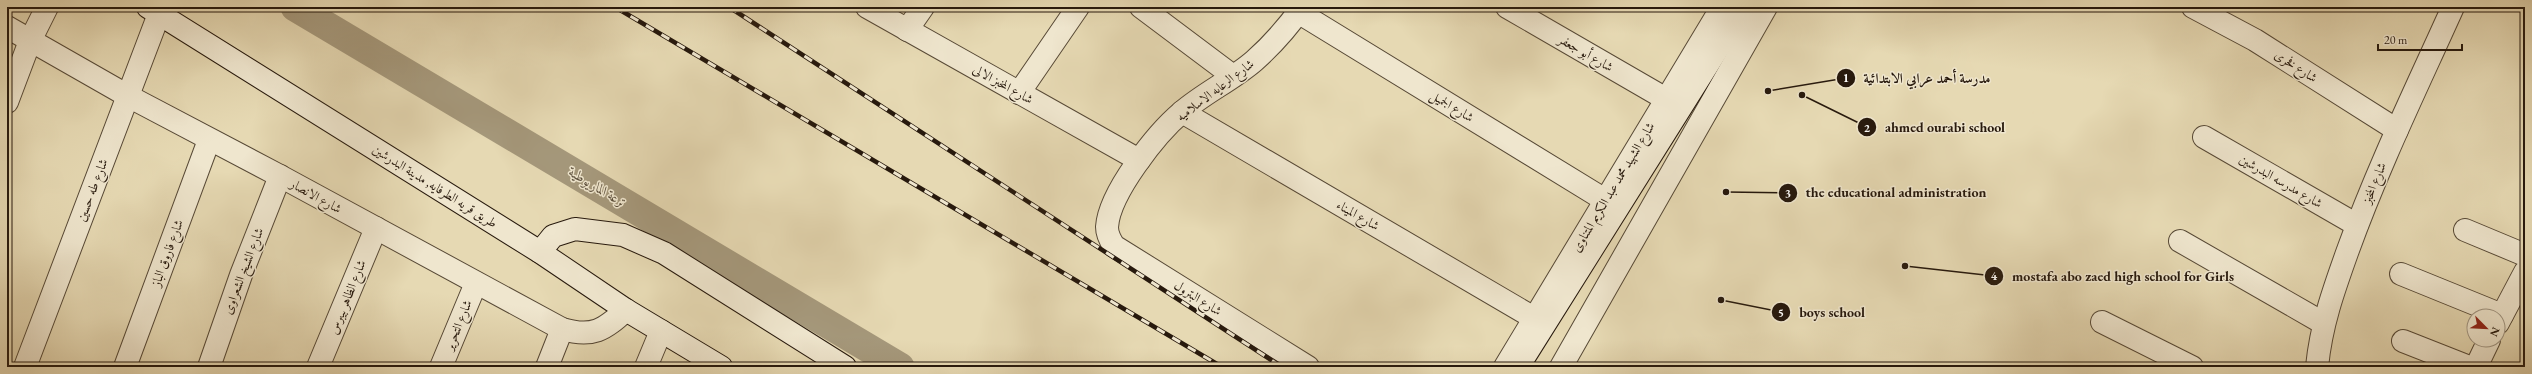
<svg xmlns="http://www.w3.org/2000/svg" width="2532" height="374" viewBox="0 0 2532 374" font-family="'EB Garamond',Amiri,serif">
  <rect width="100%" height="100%" fill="#e6d9b3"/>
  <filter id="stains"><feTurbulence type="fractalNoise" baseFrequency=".005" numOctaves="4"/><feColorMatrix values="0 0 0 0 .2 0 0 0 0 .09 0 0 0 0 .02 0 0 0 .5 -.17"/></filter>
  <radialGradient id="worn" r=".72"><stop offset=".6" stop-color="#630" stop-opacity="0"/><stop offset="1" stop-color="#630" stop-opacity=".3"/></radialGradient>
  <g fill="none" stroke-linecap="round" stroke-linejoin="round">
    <path stroke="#a5987b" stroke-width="29" d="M295 7 900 367"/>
    <g stroke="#574936" stroke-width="24">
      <g id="minor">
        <path d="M867 7 1139 160"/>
        <path d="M1141 7 1233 76"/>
        <path d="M1507 7 1666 99"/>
        <path d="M2193 7 2255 40 2397 130"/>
        <path d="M1298 12 1605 200"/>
        <path d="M7 27 128 96 280 176 562 329C593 338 604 330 626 310"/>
        <path d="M907 30 923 7"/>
        <path d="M1019 93 1078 7"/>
        <path d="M7 102 30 41 47 7"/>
        <path d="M1182 112 1534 318"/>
        <path d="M2204 137 2357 225"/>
        <path d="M2465 230 2525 255"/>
        <path d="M2180 241 2323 323"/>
        <path d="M2401 274 2502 315"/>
        <path d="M2102 322 2192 367"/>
        <path d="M2498 323 2525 272"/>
        <path d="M2403 341 2469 367"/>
        <path d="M25 367 159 14"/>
        <path d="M125 367 209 140"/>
        <path d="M209 367 241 275 280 176"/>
        <path d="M318 367 376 228"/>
        <path d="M441 367 476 283"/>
        <path d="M547 367 562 329"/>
        <path d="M646 367 661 331"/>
        <path d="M2317 367C2321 325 2334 289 2348 250 2378 167 2417 87 2453 7"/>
        <path d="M2476 367 2489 340"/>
      </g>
    </g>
    <g stroke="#574936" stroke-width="24">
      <g id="tertiary">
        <path d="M1302 7C1288 27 1272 45 1254 61 1232 80 1204 93 1182 112 1157 133 1109 193 1107 227 1107 234 1110 240 1114 246L1308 367"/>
        <path d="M1505 367 1722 7"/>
        <path d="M1561 367 1766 7"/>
      </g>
    </g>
    <g stroke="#27190d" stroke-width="24">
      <g id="secondary">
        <path d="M148 7 540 252 626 310 721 367"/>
        <path d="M540 252 553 236 575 229 623 235 664 253 845 367"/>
        <path d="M1518 367 1744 7"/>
      </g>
    </g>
    <use href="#minor" stroke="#efe6ce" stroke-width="22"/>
    <use href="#tertiary" stroke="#efe6ce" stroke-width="22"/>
    <use href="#secondary" stroke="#efe6ce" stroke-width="22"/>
    <g stroke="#27190d" stroke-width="4.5">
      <g id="rail">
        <path d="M615 7 1222 367"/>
        <path d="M729 7 1282 367"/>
      </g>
    </g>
    <use href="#rail" stroke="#efe6ce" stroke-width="3" stroke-dasharray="9" stroke-linecap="butt"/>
  </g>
  <g text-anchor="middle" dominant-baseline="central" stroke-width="3" stroke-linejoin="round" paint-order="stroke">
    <g font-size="13" fill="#27190d" stroke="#efe6ce">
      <text transform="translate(1586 53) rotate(30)">شارع أبو جعفر</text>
      <text transform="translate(2296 66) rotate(33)">شارع فخرى</text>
      <text transform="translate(1003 84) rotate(29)">شارع المخبز الالى</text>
      <text transform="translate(1215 90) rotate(-37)">شارع الرعايه الاسلاميه</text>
      <text transform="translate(1452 106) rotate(31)">شارع الجميل</text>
      <text transform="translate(2281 181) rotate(30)">شارع مدرسه البدرشين</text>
      <text transform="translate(2374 183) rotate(-68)">شارع المخبز</text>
      <text transform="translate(435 186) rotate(32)">طريق قريه الطرفايه, مدينة البدرشين</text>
      <text transform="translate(1613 187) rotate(-59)">شارع الشهيد محمد عبد الكريم المتناوى</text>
      <text transform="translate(92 190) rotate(-69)">شارع طه حسين</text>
      <text transform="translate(316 196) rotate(29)">شارع الانصار</text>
      <text transform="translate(1358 215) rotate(30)">شارع الميناء</text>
      <text transform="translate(167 253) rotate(-70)">شارع فاروق الباز</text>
      <text transform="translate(243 271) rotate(-69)">شارع الشيخ الشعراوى</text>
      <text transform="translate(347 297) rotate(-68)">شارع الظاهر بيبرس</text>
      <text transform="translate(1198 298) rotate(32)">شارع البترول</text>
      <text transform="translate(458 325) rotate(-68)">شارع التحرير</text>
    </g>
    <g font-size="14" font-style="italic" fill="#594c39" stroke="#efe6ce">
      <text transform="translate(598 187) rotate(31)">ترعة الماريوطية</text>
    </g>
  </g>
  <path fill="none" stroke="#27190d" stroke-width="1.5" d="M1768 91L1846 78M1802 95L1867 127M1726 192L1788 193M1905 266L1994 276M1721 300L1781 312"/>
  <g fill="#27190d" stroke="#efe6ce" stroke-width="1.5">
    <circle cx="1768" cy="91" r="4"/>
    <circle cx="1802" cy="95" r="4"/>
    <circle cx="1726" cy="192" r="4"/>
    <circle cx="1905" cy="266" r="4"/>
    <circle cx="1721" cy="300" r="4"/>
    <circle cx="1846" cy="78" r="10"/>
    <circle cx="1867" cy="127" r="10"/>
    <circle cx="1788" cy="193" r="10"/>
    <circle cx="1994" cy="276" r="10"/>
    <circle cx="1781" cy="312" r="10"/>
  </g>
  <g font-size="12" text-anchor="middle" font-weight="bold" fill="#fff">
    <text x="1846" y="82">1</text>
    <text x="1867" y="132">2</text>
    <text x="1788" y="197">3</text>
    <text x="1994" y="280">4</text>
    <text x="1781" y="317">5</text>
  </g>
  <g font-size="14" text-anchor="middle" font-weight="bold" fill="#27190d" stroke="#efe6ce" stroke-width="3" stroke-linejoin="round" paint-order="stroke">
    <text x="1927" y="83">مدرسة أحمد عرابي الابتدائية</text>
    <text x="1945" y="132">ahmed ourabi school</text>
    <text x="1896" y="197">the educational administration</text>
    <text x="2123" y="281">mostafa abo zaed high school for Girls</text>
    <text x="1832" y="317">boys school</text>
  </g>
  <rect width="2532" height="374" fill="none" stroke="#e6d9b3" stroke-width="24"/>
  <rect x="8" y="8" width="2516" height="358" fill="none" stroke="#27190d" stroke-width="2"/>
  <rect x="12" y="12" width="2508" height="350" fill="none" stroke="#27190d"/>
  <g transform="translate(2486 328) rotate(114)"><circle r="19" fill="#efe6ce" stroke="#9f9481"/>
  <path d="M0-3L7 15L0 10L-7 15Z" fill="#8f2418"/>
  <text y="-6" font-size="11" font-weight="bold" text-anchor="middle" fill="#27190d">N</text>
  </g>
  <path d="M2378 44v6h84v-6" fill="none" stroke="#27190d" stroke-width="2"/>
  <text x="2384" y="44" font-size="12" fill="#27190d" stroke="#efe6ce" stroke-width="3" paint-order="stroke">20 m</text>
  <rect width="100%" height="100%" filter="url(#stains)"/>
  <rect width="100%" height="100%" fill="url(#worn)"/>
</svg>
